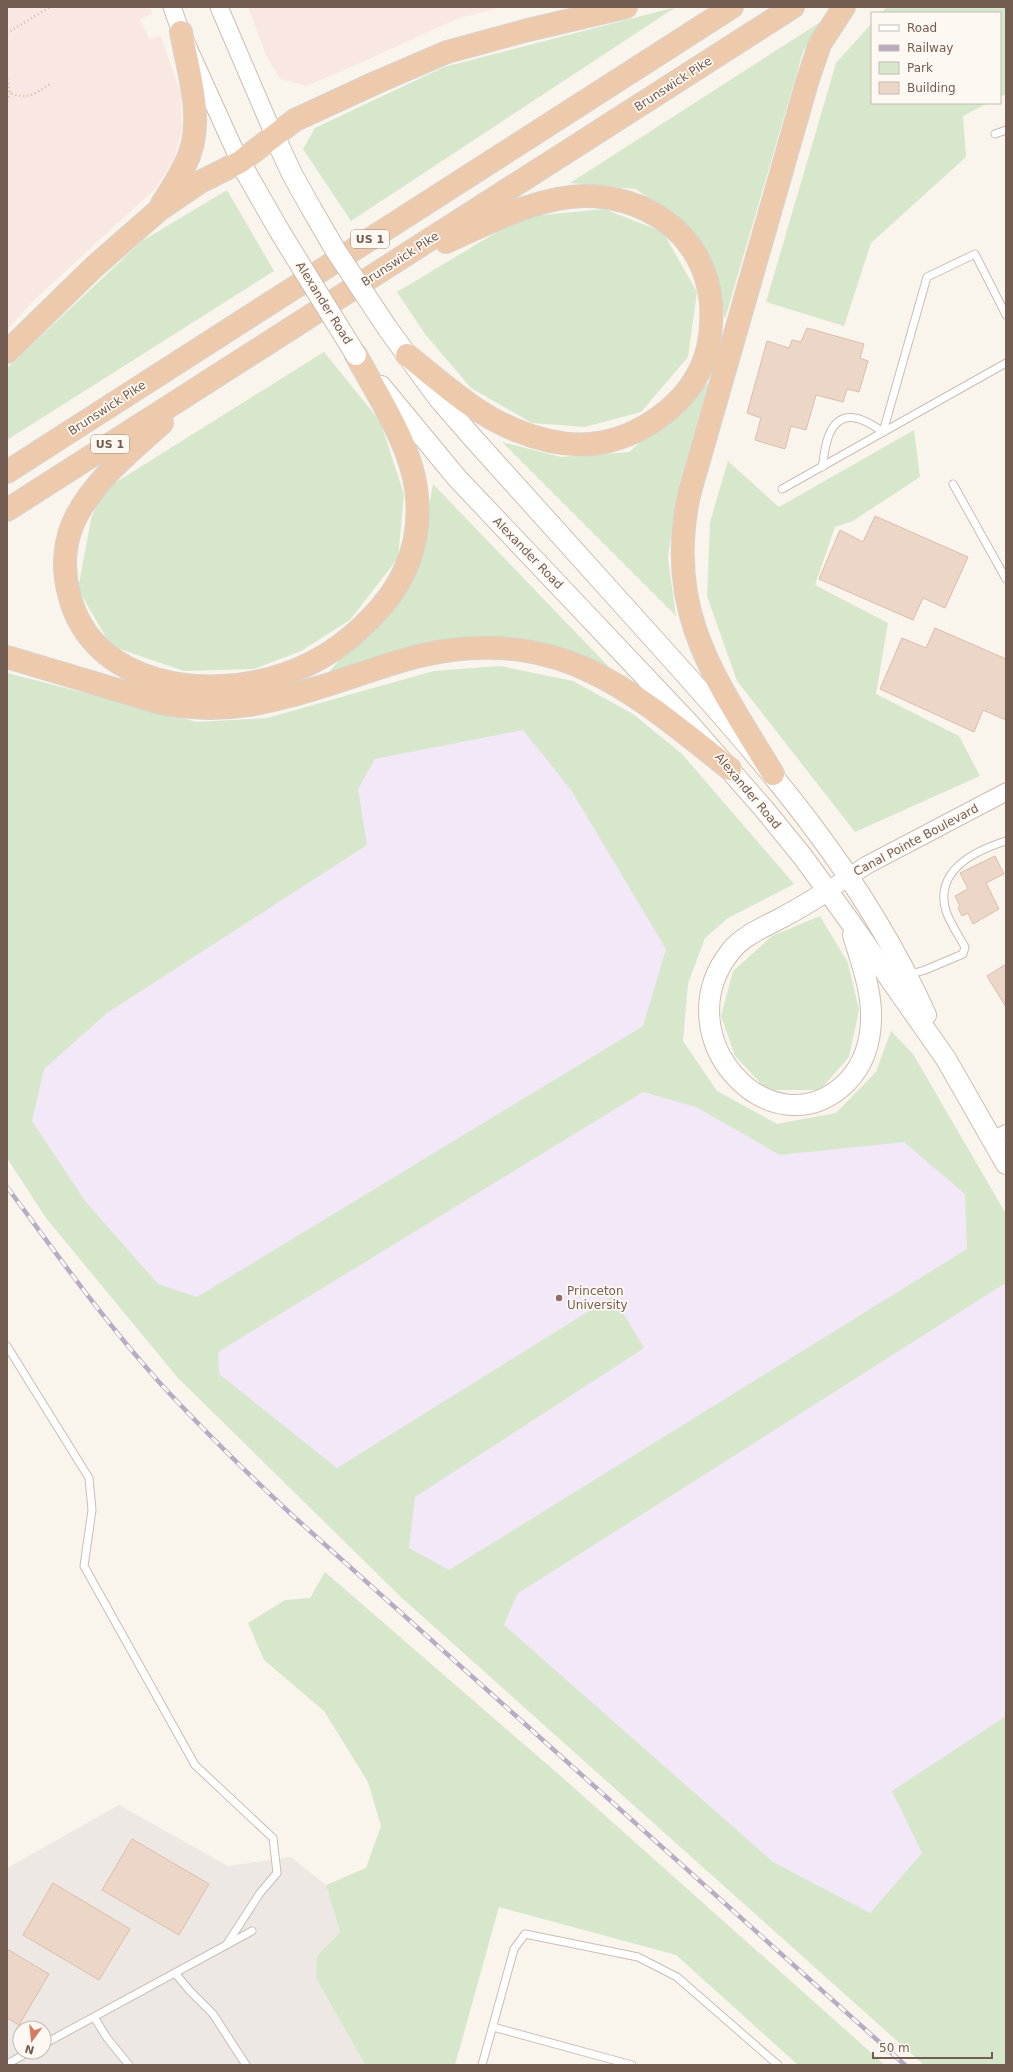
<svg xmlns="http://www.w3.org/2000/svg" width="1013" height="2072" viewBox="0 0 1013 2072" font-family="'DejaVu Sans',sans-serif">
  <rect width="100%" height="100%" fill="#faf5ec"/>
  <g fill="#f9e8e2">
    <path d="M7 7H150L152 14 140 19 149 39 161 36 181 94 182 129 175 157 157 187 33 301 7 330Z"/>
    <path d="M248 7H502L459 18 349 68 306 86 280 79 267 58Z"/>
  </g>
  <path fill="#ede8e4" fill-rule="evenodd" d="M119 1805 228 1866 291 1857 326 1885 340 1932 317 1956 316 1978 365 2065H7V1868ZM20 2028H44V2052H20Z"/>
  <path fill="#f2e8f7" d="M500 666 573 681 633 714 682 754 794 884 728 918 705 938 688 983 683 1041 717 1091 777 1124 836 1113 876 1072 891 1031 913 1054 1006 1214V2065H924L402 1598 178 1378 46 1218 7 1158V673L197 722 267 718 434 671Z"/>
  <g fill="#d7e7cc" fill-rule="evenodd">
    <path d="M676 7 351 221 303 149 315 128 444 67Z"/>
    <path d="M887 7H1006V94L1000 97V13H881Z"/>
    <path d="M822 21 803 52 725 319 693 231 636 189 570 183Z"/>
    <path d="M872 23V103H988L963 116 966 157 871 243 844 326 766 302 836 63Z"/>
    <path d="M227 190 274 271 7 440V368L142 241Z"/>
    <path d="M604 209 663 232 697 292 688 357 641 412 585 427 532 423 471 388 425 334 397 292 522 217Z"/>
    <path d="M324 352 380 421 404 494 398 558 350 620 301 651 254 669 184 671 111 646 78 589 91 519 102 491Z"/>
    <path d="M709 382 676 497 668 558 676 616 502 442 561 457 629 452Z"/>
    <path d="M914 430 920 477 853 521 835 527 815 585 888 623 876 694 959 736 980 776 855 832 737 681 707 596 710 522 728 461 779 507Z"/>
    <path d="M433 484 609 667 474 636 329 672 417 569Z"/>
    <path d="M500 666 573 681 633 714 682 754 794 884 728 918 705 938 688 983 683 1041 717 1091 777 1124 836 1113 876 1072 891 1031 913 1054 1006 1214V1287L1004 1284 517 1594 504 1625 773 1862 870 1913 922 1853 892 1791 1006 1716V2065H924L402 1598 178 1378 46 1218 7 1158V673L197 722 267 718 434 671ZM523 730 571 790 666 949 643 1026 197 1297 158 1284 85 1201 32 1121 44 1069 107 1013 367 845 358 789 375 759ZM643 1092 696 1107 780 1155 904 1142 965 1194 967 1249 449 1570 409 1548 415 1497 644 1348 613 1296 337 1468 219 1374 218 1352Z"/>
    <path d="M820 916 848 963 859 1010 849 1057 820 1090H767L735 1056 721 1016 733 971 772 936Z"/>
    <path d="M325 1572 563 1778 885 2065H798L676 1955 499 1907 455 2065H365L316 1978 317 1956 340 1932 326 1885 366 1868 381 1826 368 1782 324 1711 264 1660 248 1623 285 1600 310 1598Z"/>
  </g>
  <g fill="#ecd6c7" stroke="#ddbdaa">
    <path d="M807 328 864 344 860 358 868 361 859 392 847 389 843 402 816 395 806 430 791 426 785 449 755 440 761 418 747 413 767 341 789 348 792 340 801 342Z"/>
    <path d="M875 516 968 557 945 608 923 598 913 620 819 579 840 530 863 542Z"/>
    <path d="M935 628 1006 659V720L983 710 974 732 880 689 902 638 926 648Z"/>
    <path d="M995 856 1004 874 986 883 999 909 973 924 968 913 962 916 958 908 960 906 955 896 968 889 960 873Z"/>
    <path d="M1006 964V1007L987 976Z"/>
    <path d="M132 1839 209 1884 179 1935 102 1890Z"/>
    <path d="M53 1883 130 1929 99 1980 23 1935Z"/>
    <path d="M7 1949 49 1974 19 2025 7 2018Z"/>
  </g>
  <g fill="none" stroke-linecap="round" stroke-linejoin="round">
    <g stroke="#ccbdb3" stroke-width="9">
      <g id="service">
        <path d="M995 134 1006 130"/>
        <path d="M883 432 927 277 975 254 1006 315"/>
        <path d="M822 467C824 457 825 444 829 435 841 406 865 419 883 432"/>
        <path d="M953 484 1006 579"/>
        <path d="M782 489 1006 363"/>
        <path d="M908 975 925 970 963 954 965 947C959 936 950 923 946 911 934 871 974 851 1006 841"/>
        <path d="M7 1346 89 1478 92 1510 84 1566 195 1765 273 1838 277 1873 260 1893 227 1944"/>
        <path d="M175 1973 190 1991 213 2014 246 2065"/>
        <path d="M94 2017 107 2038 129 2065"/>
        <path d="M493 2027 632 2065"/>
        <path d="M44 2044 252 1931"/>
        <path d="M7 2064 29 2052"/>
        <path d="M482 2065 514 1949 525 1934 638 1957 677 1977 778 2065"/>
      </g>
    </g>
    <g stroke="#ccbdb3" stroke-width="16">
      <path id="minor" d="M992 1139 1006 1132"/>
    </g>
    <g stroke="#ccbdb3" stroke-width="19">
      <g id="tertiary">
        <path d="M172 7 181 32 240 162"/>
        <path d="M219 7 274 135"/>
        <path d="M827 891 867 865 1006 792"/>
      </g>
    </g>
    <g stroke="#cebeb1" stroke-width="22">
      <g id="secondary">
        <path d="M274 135 292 174 311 208"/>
        <path d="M240 162 280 232"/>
        <path d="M388 329 439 399 472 437C535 507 598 577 661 647 764 762 862 872 926 1015"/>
        <path d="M381 386 457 478 687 721 764 809 803 857 848 919 946 1059 1006 1164"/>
        <path d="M827 891C813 900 798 909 783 917 765 927 743 935 730 952 663 1038 772 1154 846 1083 865 1064 872 1038 871 1011 870 985 860 959 853 935"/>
      </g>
    </g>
    <g stroke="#d8d2cf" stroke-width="24">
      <g id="trunk">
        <path d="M162 204C172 188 182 173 189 156 204 117 188 71 181 32"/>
        <path d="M7 352 94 267 159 210 200 182 240 162 295 120 375 83 447 52 528 30 626 7"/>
        <path d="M407 355C442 383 476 415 518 431 540 440 566 446 591 444 640 439 691 403 706 355 711 338 712 320 711 303 708 270 692 240 665 221 641 204 614 196 584 196 536 197 489 223 446 242"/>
        <path d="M162 423C131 451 97 478 77 515 64 539 62 568 69 594 92 688 208 701 285 674 318 663 348 642 371 618 407 582 423 538 416 488 410 444 377 394 356 355"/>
        <path d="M7 472 732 7"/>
        <path d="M7 510 793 7"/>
        <path d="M7 657 161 703C228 716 272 702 336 682 372 671 408 656 445 651 570 632 640 698 730 769"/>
        <path d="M773 774C715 678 664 612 689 495L808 79 820 44 844 7"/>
      </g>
    </g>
    <g stroke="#d2b9aa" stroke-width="2.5" stroke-dasharray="1 3" stroke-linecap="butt">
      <path d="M7 33 50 7"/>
      <path d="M7 79 10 93C29 100 34 94 50 84"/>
      <path d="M7 101 10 93"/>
    </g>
    <use href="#service" stroke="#fff" stroke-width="7"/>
    <use href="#minor" stroke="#fff" stroke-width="14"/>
    <use href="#tertiary" stroke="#fff" stroke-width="17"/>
    <use href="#secondary" stroke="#fff" stroke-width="20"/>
    <use href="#trunk" stroke="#eecaac" stroke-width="22"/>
    <g stroke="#b8abc4" stroke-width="4.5">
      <path id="rail" d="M7 1187C56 1253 104 1321 159 1382 202 1429 246 1472 292 1515L905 2065"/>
    </g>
    <use href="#rail" stroke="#fdf9f2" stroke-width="3" stroke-dasharray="9" stroke-linecap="butt"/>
    <g stroke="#cebeb1" stroke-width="22" stroke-linecap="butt">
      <g id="secondary-bridge">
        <path d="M311 208 336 251 388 329"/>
        <path d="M280 232 356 355"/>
      </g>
    </g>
    <use href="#secondary-bridge" stroke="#fff" stroke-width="20"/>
  </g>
  <circle fill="#8d6e63" stroke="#fdf9f2" stroke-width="1.5" cx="559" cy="1298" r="4"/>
  <g text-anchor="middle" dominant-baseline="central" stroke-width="3.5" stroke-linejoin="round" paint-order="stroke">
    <g fill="#fdf9f2" stroke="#9c8c82" stroke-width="1">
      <rect x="351" y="230" width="38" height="18" rx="3"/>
      <rect x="91" y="435" width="38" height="18" rx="3"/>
    </g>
    <g font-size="11" font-weight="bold" fill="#735d52">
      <text x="370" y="239">US 1</text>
      <text x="110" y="444">US 1</text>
    </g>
    <g font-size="12" fill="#735d52" stroke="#fdf9f2">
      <text transform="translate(673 84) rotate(-33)">Brunswick Pike</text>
      <text transform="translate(400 259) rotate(-33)">Brunswick Pike</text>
      <text transform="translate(324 303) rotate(58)">Alexander Road</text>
      <text transform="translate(107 408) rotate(-33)">Brunswick Pike</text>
      <text transform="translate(528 553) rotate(46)">Alexander Road</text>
      <text transform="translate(748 791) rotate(50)">Alexander Road</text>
      <text transform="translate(916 840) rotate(-28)">Canal Pointe Boulevard</text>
    </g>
    <g font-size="12" fill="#785e54" stroke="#fdf9f2" text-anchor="start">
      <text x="567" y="1291">Princeton<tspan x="567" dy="14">University</tspan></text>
    </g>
  </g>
  <rect width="1013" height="2072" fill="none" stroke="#735d52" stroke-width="16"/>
  <rect x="871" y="12" width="130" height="92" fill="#fdf9f2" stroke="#c6bbb2"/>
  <rect x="879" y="25" width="20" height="6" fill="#ffffff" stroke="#c6bbb2"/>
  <text x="907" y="32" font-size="12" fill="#735d52">Road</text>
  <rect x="879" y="45" width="20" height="6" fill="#b8abc4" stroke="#c6bbb2"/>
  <text x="907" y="52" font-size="12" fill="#735d52">Railway</text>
  <rect x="879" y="62" width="20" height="12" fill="#d7e7cc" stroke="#c6bbb2"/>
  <text x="907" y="72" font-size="12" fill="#735d52">Park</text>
  <rect x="879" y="82" width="20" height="12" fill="#ecd6c7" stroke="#c6bbb2"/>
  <text x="907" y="92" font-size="12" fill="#735d52">Building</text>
  <g transform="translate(32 2040) rotate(195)"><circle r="19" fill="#fdf9f2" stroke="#c6bbb2"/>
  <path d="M0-3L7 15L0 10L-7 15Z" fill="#d47b62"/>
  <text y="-6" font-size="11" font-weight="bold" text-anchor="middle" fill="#735d52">N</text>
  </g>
  <path d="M873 2052v6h119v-6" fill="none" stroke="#735d52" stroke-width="2"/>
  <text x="879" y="2052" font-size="12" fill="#735d52" stroke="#fdf9f2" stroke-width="3" paint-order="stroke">50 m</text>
</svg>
